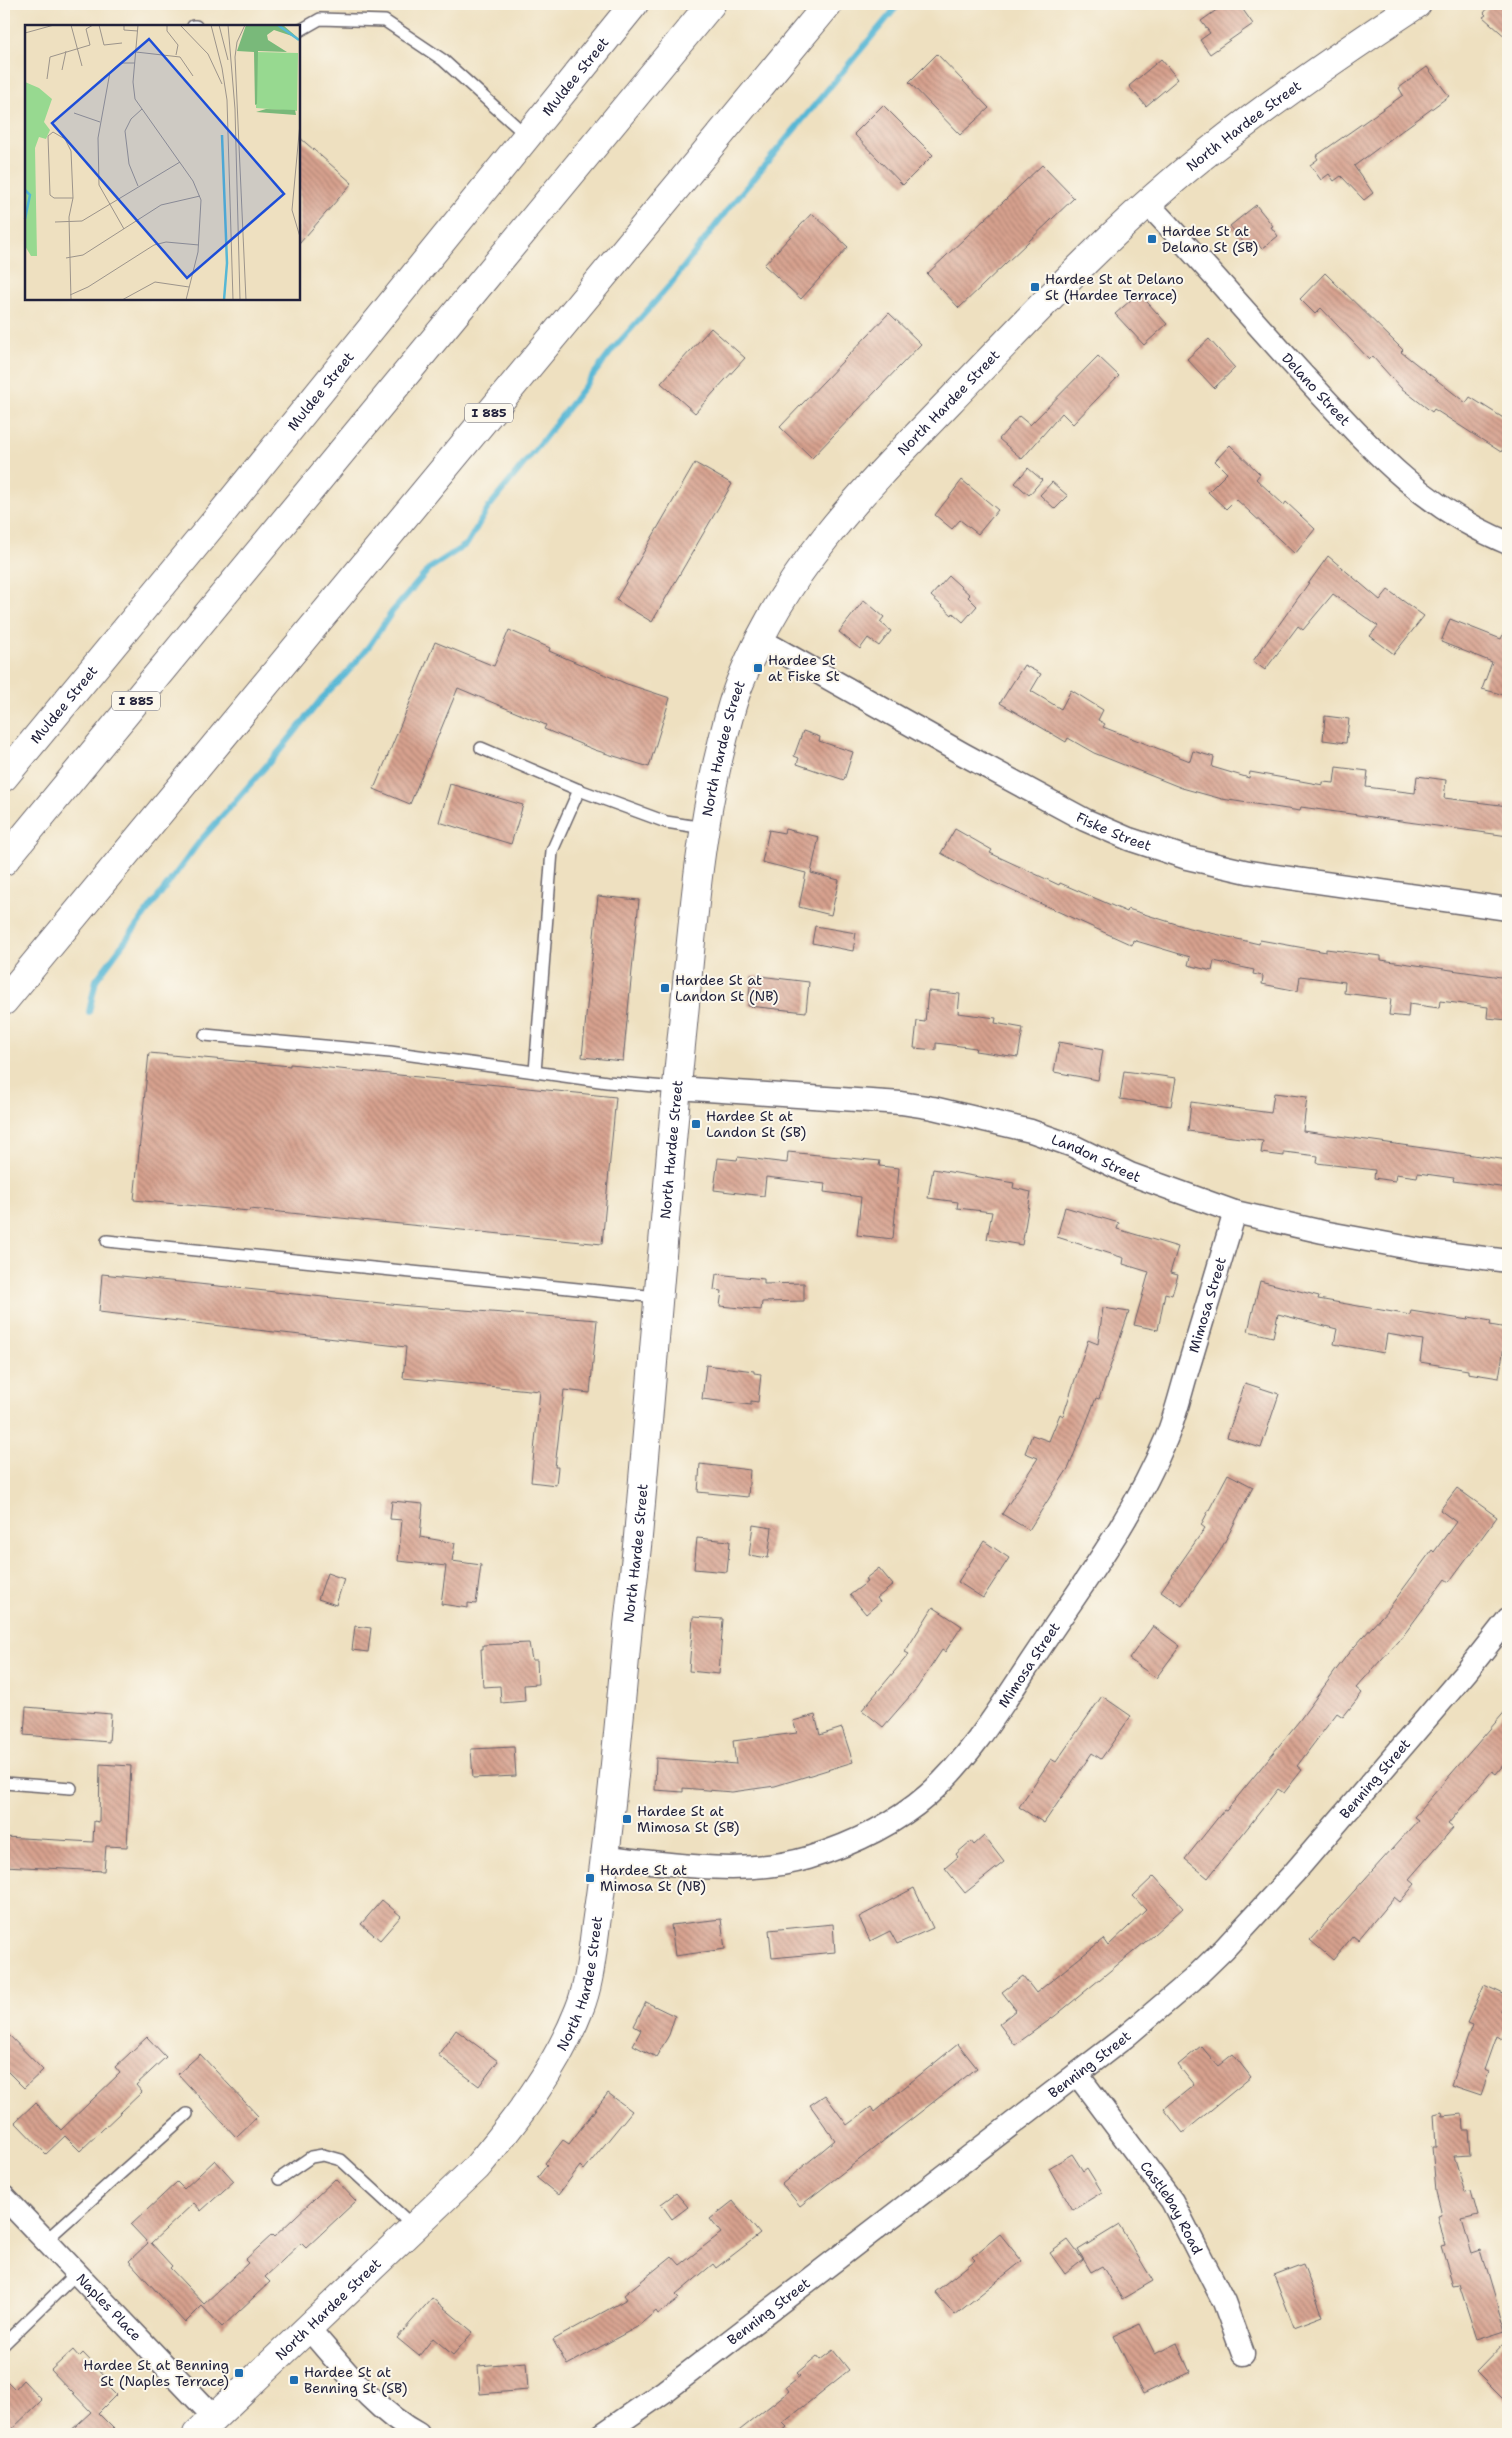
<svg xmlns="http://www.w3.org/2000/svg" width="1512" height="2438" viewBox="0 0 1512 2438" font-family="'Shantell Sans',sans-serif">
  <defs>
    <pattern id="building-back-hatch" width="6" height="6" patternUnits="userSpaceOnUse" patternTransform="scale(1.25)"><rect width="6" height="6" fill="#d7a18e"/><path d="M-1 5l2 2M0 0l6 6M5-1l2 2" fill="none" stroke="#ae8375"/></pattern>
  </defs>
  <rect width="100%" height="100%" fill="#fbf7ec"/>
  <filter id="ink" filterUnits="userSpaceOnUse"><feTurbulence type="fractalNoise" baseFrequency=".02" numOctaves="2"/><feDisplacementMap in="SourceGraphic" scale="10" xChannelSelector="R" yChannelSelector="G"/><feConvolveMatrix kernelMatrix="1 2 1 2 8 2 1 2 1" color-interpolation-filters="sRGB"/></filter>
  <filter id="wash" filterUnits="userSpaceOnUse"><feTurbulence type="fractalNoise" baseFrequency=".0096" numOctaves="4" result="noise"/><feDisplacementMap in="SourceGraphic" scale="20" xChannelSelector="R" yChannelSelector="G"/><feGaussianBlur stdDeviation="1.12" result="paint"/><feColorMatrix in="noise" values="0 0 0 0 0 0 0 0 0 0 0 0 0 0 0 0 0 1.4 0 .05"/><feComposite in="paint" operator="in"/></filter>
  <g filter="url(#wash)">
    <rect width="100%" height="100%" fill="#eee0c0"/>
    <g fill="none" stroke-linecap="round" stroke-linejoin="round">
      <path stroke="#56b7d5" stroke-width="6" d="M89 1012 96 980 200 841 282 748 323 697 345 675 369 646 392 612 430 568 467 544 488 508 540 444 614 348 670 285 728 209 899 4"/>
    </g>
    <g id="blocks">
      <g fill="url(#building-back-hatch)">
        <path d="M1225 4H1239L1253 24 1210 54 1200 40 1210 33 1201 21Z"/>
        <path d="M1491 4H1508V39L1483 17 1486 15 1484 13Z"/>
        <path d="M937 54 989 108 960 135 909 82Z"/>
        <path d="M1161 59 1178 79 1146 106 1129 86Z"/>
        <path d="M1427 67 1449 96 1354 166 1373 193 1364 200 1341 176 1334 181 1329 174 1321 180 1310 165 1318 159 1316 156 1403 95 1399 88Z"/>
        <path d="M883 105 933 155 903 185 854 134Z"/>
        <path d="M299 137 352 183 299 244Z"/>
        <path d="M1042 165 1074 198 959 308 927 274Z"/>
        <path d="M1256 205 1273 226 1271 227 1278 236 1262 249 1255 241 1247 247 1230 226Z"/>
        <path d="M812 213 848 247 801 299 764 265Z"/>
        <path d="M1325 273 1403 350 1401 352 1466 403 1470 397 1508 421V441L1501 452 1434 409 1432 412 1401 388 1372 356 1369 359 1321 308 1315 314 1300 299Z"/>
        <path d="M1139 293 1167 324 1144 345 1115 314Z"/>
        <path d="M889 313 921 344 812 458 780 427Z"/>
        <path d="M711 328 745 358 695 413 661 383Z"/>
        <path d="M1209 339 1235 368 1214 388 1187 359Z"/>
        <path d="M1098 356 1119 376 1073 424 1062 413 1022 459 999 439 1019 416 1030 425Z"/>
        <path d="M1230 445 1260 474 1256 479 1284 505 1286 502 1315 529 1295 554 1236 499 1226 509 1208 492 1227 473 1215 461Z"/>
        <path d="M695 463 732 484 652 622 616 600Z"/>
        <path d="M1028 468 1042 480 1029 495 1015 483Z"/>
        <path d="M962 480 998 510 978 534 960 520 952 529 935 515Z"/>
        <path d="M1052 482 1068 496 1055 509 1040 495Z"/>
        <path d="M1328 556 1380 600 1388 590 1424 616 1394 654 1370 636 1378 626 1333 594 1303 630 1298 626 1265 670 1253 661Z"/>
        <path d="M949 576 970 595 968 597 977 606 963 622 953 613 952 615 931 596Z"/>
        <path d="M864 600 884 617 880 622 891 631 879 646 868 638 860 649 839 632Z"/>
        <path d="M1450 619 1501 639 1508 624V696L1482 689 1492 662 1441 642Z"/>
        <path d="M509 630 550 648 549 651 627 684 670 698 649 767 595 750 544 729 546 725 458 688 410 804 374 789 435 642 494 666Z"/>
        <path d="M1024 665 1041 674 1031 691 1061 709 1071 690 1103 710 1098 720 1105 724 1103 727 1190 761 1193 751 1214 757 1212 767 1249 778 1250 772 1323 785V782L1334 783 1336 767 1368 771 1366 787 1415 793 1417 776 1446 780 1444 798 1508 806V836L1301 807 1300 811 1222 799 1182 788 1094 753 1068 738 1066 742 1000 703Z"/>
        <path d="M1325 716 1349 719 1346 743 1323 740Z"/>
        <path d="M803 731 820 737 819 741 853 752 844 780 797 764 799 758 794 756Z"/>
        <path d="M450 784 523 805 511 844 439 822Z"/>
        <path d="M785 829 819 837 811 873 839 880 831 915 799 907 806 873 762 862 769 830 784 833Z"/>
        <path d="M955 829 992 850 990 853 1059 885 1060 883 1127 912 1128 909 1189 928 1259 944 1260 940 1326 952V949L1381 956V960L1508 978V1020L1487 1018 1488 1007 1440 1001 1439 1008 1409 1004 1408 1017 1389 1015 1391 999 1344 993 1345 982 1300 976 1298 991 1262 984 1263 976 1253 974 1254 970 1214 961 1212 971 1188 965 1190 957 1133 940 1132 945 993 882 941 853Z"/>
        <path d="M598 896 639 900 623 1061 582 1057Z"/>
        <path d="M815 926 856 933 853 951 812 943Z"/>
        <path d="M751 975 809 982 806 1012 748 1006Z"/>
        <path d="M928 991 960 994 958 1013 996 1018 995 1023 1023 1028 1018 1057 975 1051 976 1048 936 1043V1050L914 1048 917 1021 925 1022Z"/>
        <path d="M1059 1042 1103 1050 1098 1080 1054 1072Z"/>
        <path d="M149 1053 290 1066V1064L616 1097 602 1244 250 1209 249 1211 134 1200Z"/>
        <path d="M1124 1071 1176 1078 1171 1106 1120 1099Z"/>
        <path d="M1274 1093 1307 1097 1303 1131 1508 1160V1188L1453 1181 1454 1178 1418 1173 1417 1177 1396 1174 1395 1181 1374 1178 1375 1170 1317 1163 1318 1156 1284 1152V1156L1261 1153 1263 1141 1188 1131 1191 1102 1271 1113Z"/>
        <path d="M788 1152 880 1161 879 1166 899 1168 893 1239 857 1235 861 1197 824 1192 825 1184 766 1177 764 1196 714 1190 718 1158 737 1160 738 1157 787 1163Z"/>
        <path d="M933 1169 1014 1183 1013 1188 1031 1192 1022 1245 987 1239 992 1212 957 1208 958 1202 928 1198Z"/>
        <path d="M1065 1207 1119 1223 1117 1229 1178 1247 1170 1273 1178 1275 1172 1295 1165 1293 1158 1330 1134 1325 1149 1272 1123 1264 1124 1258 1057 1237Z"/>
        <path d="M102 1274 410 1306 597 1320 590 1393 564 1390 555 1467H558L556 1485 531 1482 540 1391 403 1378 406 1347 99 1312Z"/>
        <path d="M716 1274 764 1279V1284L804 1283V1301L762 1302 761 1310 720 1306 722 1291 714 1290Z"/>
        <path d="M1260 1281 1319 1296 1318 1299 1410 1315 1411 1311 1468 1320 1469 1317 1491 1321 1490 1325 1507 1328 1499 1378 1468 1373V1370L1420 1362 1423 1340 1387 1334 1384 1353 1345 1346 1334 1344 1337 1329 1278 1314 1273 1337 1248 1331Z"/>
        <path d="M1103 1308 1129 1312 1099 1399 1096 1398 1069 1467 1029 1530 1002 1514 1038 1458 1025 1453 1032 1435 1049 1441 1060 1414 1063 1416 1088 1340 1098 1344Z"/>
        <path d="M706 1365 754 1371V1373L761 1374 758 1402 751 1401V1405L702 1399Z"/>
        <path d="M1245 1383 1279 1394 1261 1448 1227 1437Z"/>
        <path d="M700 1464 750 1470 748 1497 698 1492Z"/>
        <path d="M1228 1474 1253 1487 1220 1551 1182 1606 1161 1591 1205 1528 1201 1525Z"/>
        <path d="M1457 1488 1497 1517 1449 1582 1445 1579 1406 1632 1356 1688 1362 1693 1343 1717 1337 1713 1297 1766 1302 1770 1284 1793 1278 1789 1208 1878 1185 1859 1224 1810 1226 1811 1299 1721 1347 1655 1389 1608 1432 1550 1434 1552 1456 1522 1440 1510Z"/>
        <path d="M392 1501 423 1504 420 1537 455 1543 452 1561 481 1565 476 1604 468 1603V1608L441 1604 446 1566 398 1561 402 1520 390 1519Z"/>
        <path d="M753 1525 772 1528 768 1558 749 1555Z"/>
        <path d="M697 1538 730 1541 727 1572 694 1569Z"/>
        <path d="M984 1541 1009 1558 983 1598 958 1582Z"/>
        <path d="M879 1568 893 1585 877 1598 880 1602 866 1614 850 1595 867 1582 865 1579Z"/>
        <path d="M327 1573 344 1579 336 1605 318 1599Z"/>
        <path d="M933 1607 962 1626 945 1652 942 1650 917 1688 883 1727 862 1710 909 1654 905 1652Z"/>
        <path d="M693 1617 723 1619 719 1674 689 1671Z"/>
        <path d="M355 1626 371 1628 368 1652 352 1650Z"/>
        <path d="M1153 1626 1180 1646 1156 1678 1129 1659Z"/>
        <path d="M529 1643 532 1660H537L538 1684 524 1685 525 1701 501 1703 500 1686 483 1687 481 1649H483V1645Z"/>
        <path d="M1102 1696 1131 1716 1101 1759 1092 1753 1044 1823 1019 1807 1051 1759 1056 1762Z"/>
        <path d="M26 1707 111 1714 109 1742 24 1735Z"/>
        <path d="M1508 1708V1759L1496 1774 1492 1771 1448 1824 1453 1828 1409 1879 1415 1884 1400 1902 1394 1897 1358 1940 1353 1936 1333 1960 1310 1940 1418 1820 1414 1817Z"/>
        <path d="M815 1715 820 1735 842 1728 853 1762 775 1786 732 1792 683 1788V1792L655 1790 656 1758 736 1764 733 1741 797 1733 793 1721Z"/>
        <path d="M514 1747 516 1776 473 1778 471 1749Z"/>
        <path d="M100 1764 131 1766 127 1847 106 1846 104 1871 4 1866V1837L93 1842 94 1821 99 1822Z"/>
        <path d="M984 1836 1004 1862 965 1893 945 1868 958 1857 956 1854 971 1841 974 1845Z"/>
        <path d="M1154 1876 1183 1908 1144 1943 1055 2016 1015 2045 999 2024 1016 2010 1002 1992 1023 1976 1036 1993 1103 1939 1108 1946 1146 1910 1133 1896Z"/>
        <path d="M914 1888 933 1928 897 1944 890 1931 870 1941 859 1917Z"/>
        <path d="M382 1900 401 1916 380 1940 361 1924Z"/>
        <path d="M721 1919 725 1949 675 1956 671 1925Z"/>
        <path d="M833 1924 835 1952 772 1958 769 1930Z"/>
        <path d="M1484 1985 1508 1996 1501 2011 1508 2014V2024L1501 2039 1496 2036 1484 2070 1489 2072 1481 2095 1451 2085 1472 2025 1467 2023Z"/>
        <path d="M646 2002 675 2016 669 2035 656 2057 633 2045 641 2030 634 2026Z"/>
        <path d="M4 2030 43 2070 24 2088 4 2068Z"/>
        <path d="M456 2030 498 2061 479 2086 438 2055Z"/>
        <path d="M147 2037 166 2057 136 2085 142 2092 80 2151 65 2136 46 2154 15 2122 35 2103 61 2130 120 2073 115 2067Z"/>
        <path d="M958 2044 977 2068 800 2206 782 2184 835 2140 810 2105 825 2095 847 2125 871 2107 874 2112Z"/>
        <path d="M1201 2046 1218 2066 1233 2054 1251 2077 1183 2133 1164 2109 1194 2085 1178 2065Z"/>
        <path d="M200 2054 258 2116 236 2137 178 2074Z"/>
        <path d="M608 2093 632 2111 584 2170 580 2166 558 2195 537 2178 547 2165 545 2163 563 2140 569 2144Z"/>
        <path d="M1442 2112 1443 2116 1462 2114 1463 2130H1469L1471 2155 1454 2156 1465 2192 1471 2191 1478 2216 1462 2220 1472 2253 1481 2250 1505 2331 1477 2340 1459 2284 1453 2285 1441 2246 1445 2245 1438 2216 1442 2215 1436 2192 1432 2146H1436L1434 2114Z"/>
        <path d="M1072 2154 1083 2171 1087 2168 1102 2192 1073 2210 1049 2168Z"/>
        <path d="M215 2160 234 2181 201 2211 194 2203 151 2243 172 2266 170 2268 204 2304 248 2263 245 2260 272 2235 274 2237 335 2179 356 2201 306 2248 301 2243 265 2277 270 2282 222 2327 202 2306 185 2323 129 2261 148 2243 131 2225 177 2182 184 2189Z"/>
        <path d="M676 2193 688 2207 672 2219 661 2204Z"/>
        <path d="M733 2201 760 2234 716 2268 713 2264 676 2295 679 2298 658 2314 656 2311 637 2327 567 2365 553 2340 627 2299 624 2295 672 2256 680 2265 721 2233 710 2219Z"/>
        <path d="M1119 2225 1153 2281 1122 2299 1102 2266 1091 2272 1078 2250Z"/>
        <path d="M1000 2234 1022 2261 955 2315 935 2292 975 2260 972 2257Z"/>
        <path d="M1068 2240 1083 2260 1065 2274 1050 2253Z"/>
        <path d="M1303 2264 1323 2316 1294 2327 1274 2275Z"/>
        <path d="M432 2298 473 2332 453 2355 433 2338 419 2356 397 2338Z"/>
        <path d="M1140 2324 1155 2354 1177 2343 1190 2372 1143 2394 1114 2336Z"/>
        <path d="M1508 2339V2404L1476 2372Z"/>
        <path d="M73 2350 79 2357 83 2353 112 2383 108 2387 116 2395 98 2413 119 2434H67L91 2412 51 2370Z"/>
        <path d="M833 2350 849 2370 783 2423 787 2427 779 2434H735L789 2391 786 2387 800 2376 797 2373 817 2356 820 2360Z"/>
        <path d="M526 2362 528 2390 480 2394 478 2366Z"/>
        <path d="M4 2378 15 2389 23 2380 42 2400 7 2434H4Z"/>
      </g>
    </g>
  </g>
  <g filter="url(#ink)">
    <use href="#blocks" fill-opacity="0" stroke="#69646a" stroke-width="1"/>
    <g fill="none" stroke-linecap="round" stroke-linejoin="round">
      <g stroke="#69646a" stroke-width="14">
        <g id="lane">
          <path d="M193 26H196"/>
          <path d="M299 31 320 19 385 21 443 60 527 136"/>
          <path d="M481 748 579 790 552 851 535 1072"/>
          <path d="M579 790 666 822 704 828"/>
          <path d="M205 1035 390 1052 607 1082 677 1088"/>
          <path d="M107 1241 657 1297"/>
          <path d="M4 1783 71 1788"/>
          <path d="M279 2179 311 2157 323 2155 341 2160 414 2227"/>
          <path d="M45 2241 187 2114"/>
          <path d="M4 2344 77 2273"/>
        </g>
      </g>
      <g stroke="#69646a" stroke-width="25">
        <g id="street">
          <path id="s1" d="M1148 204C1205 264 1258 327 1314 387 1374 452 1425 509 1508 543"/>
          <path id="s2" d="M759 639 963 754 1085 820 1129 839 1187 858 1248 872 1508 909"/>
          <path id="s3" d="M677 1088 901 1103 933 1108 1031 1131 1073 1146 1130 1174 1235 1212 1323 1232 1421 1250 1508 1261"/>
          <path id="s4" d="M607 1857C672 1864 744 1877 808 1858 850 1845 895 1824 928 1795 973 1755 1005 1700 1038 1651 1084 1582 1134 1516 1166 1439 1176 1415 1182 1387 1190 1362 1205 1312 1220 1262 1235 1212"/>
          <path id="s5" d="M1077 2074 1172 2201 1224 2302 1243 2354"/>
          <path id="s6" d="M4 2197 214 2417"/>
          <path d="M308 2328C341 2365 374 2410 418 2434"/>
          <path id="s7" d="M603 2434 665 2391 1125 2037 1192 1980 1224 1949 1294 1873 1467 1671 1508 1619"/>
        </g>
      </g>
      <g stroke="#69646a" stroke-width="30">
        <g id="secondary">
          <path id="s8" d="M4 777 217 519 634 4"/>
          <path id="s9" d="M197 2434 477 2167C517 2119 556 2069 579 2010 590 1983 592 1953 596 1924 610 1829 618 1733 627 1637 630 1600 636 1563 639 1525 654 1359 666 1192 683 1025 692 934 698 841 720 752 726 728 731 703 741 680 786 567 867 487 950 401 1034 314 1117 223 1212 149 1278 97 1347 50 1417 4"/>
        </g>
      </g>
      <g stroke="#69646a" stroke-width="30">
        <g id="highway">
          <path d="M4 861 711 4"/>
          <path d="M4 1001 828 4"/>
        </g>
      </g>
      <use href="#lane" stroke="#fff" stroke-width="11"/>
      <use href="#street" stroke="#fff" stroke-width="22"/>
      <use href="#secondary" stroke="#fff" stroke-width="28"/>
      <use href="#highway" stroke="#fff" stroke-width="28"/>
    </g>
  </g>
  <g fill="#1f6fb2" stroke="#fbf7ec" stroke-width="2">
    <rect x="1147" y="234" width="10" height="10" rx="2.5"/>
    <rect x="1030" y="282" width="10" height="10" rx="2.5"/>
    <rect x="753" y="663" width="10" height="10" rx="2.5"/>
    <rect x="660" y="983" width="10" height="10" rx="2.5"/>
    <rect x="691" y="1119" width="10" height="10" rx="2.5"/>
    <rect x="622" y="1814" width="10" height="10" rx="2.5"/>
    <rect x="585" y="1873" width="10" height="10" rx="2.5"/>
    <rect x="234" y="2368" width="10" height="10" rx="2.5"/>
    <rect x="289" y="2375" width="10" height="10" rx="2.5"/>
  </g>
  <g text-anchor="middle" dominant-baseline="central" stroke-width="4" stroke-linejoin="round" paint-order="stroke">
    <g fill="#fbf7ec" stroke="#636270" stroke-width="1">
      <rect x="465" y="403.5" width="48" height="19" rx="4"/>
      <rect x="112" y="691.5" width="48" height="19" rx="4"/>
    </g>
    <g font-size="12" font-weight="bold" fill="#22223b">
      <text x="489" y="413">I 885</text>
      <text x="136" y="701">I 885</text>
    </g>
    <g font-size="14" fill="#22223b" stroke="#fbf7ec">
      <text stroke="none"><textPath href="#s8" startOffset="904">Muldee Street</textPath></text>
      <text stroke="none"><textPath href="#s9" startOffset="2671">North Hardee Street</textPath></text>
      <text stroke="none"><textPath href="#s1" startOffset="250">Delano Street</textPath></text>
      <text stroke="none"><textPath href="#s8" startOffset="499">Muldee Street</textPath></text>
      <text stroke="none"><textPath href="#s9" startOffset="2266">North Hardee Street</textPath></text>
      <text stroke="none"><textPath href="#s8" startOffset="94">Muldee Street</textPath></text>
      <text stroke="none"><textPath href="#s9" startOffset="1846">North Hardee Street</textPath></text>
      <text stroke="none"><textPath href="#s2" startOffset="404">Fiske Street</textPath></text>
      <text stroke="none"><textPath href="#s9" startOffset="1441">North Hardee Street</textPath></text>
      <text stroke="none"><textPath href="#s3" startOffset="428">Landon Street</textPath></text>
      <text stroke="none"><textPath href="#s4" startOffset="909">Mimosa Street</textPath></text>
      <text stroke="none"><textPath href="#s9" startOffset="1036">North Hardee Street</textPath></text>
      <text stroke="none"><textPath href="#s4" startOffset="504">Mimosa Street</textPath></text>
      <text stroke="none"><textPath href="#s7" startOffset="1016">Benning Street</textPath></text>
      <text stroke="none"><textPath href="#s9" startOffset="601">North Hardee Street</textPath></text>
      <text stroke="none"><textPath href="#s7" startOffset="611">Benning Street</textPath></text>
      <text stroke="none"><textPath href="#s5" startOffset="164">Castlebay Road</textPath></text>
      <text stroke="none"><textPath href="#s6" startOffset="152">Naples Place</textPath></text>
      <text stroke="none"><textPath href="#s9" startOffset="181">North Hardee Street</textPath></text>
      <text stroke="none"><textPath href="#s7" startOffset="206">Benning Street</textPath></text>
    </g>
    <g font-size="14" fill="#22223b" stroke="#fbf7ec" text-anchor="start">
      <text x="1162" y="231">Hardee St at<tspan x="1162" dy="16">Delano St (SB)</tspan></text>
      <text x="1045" y="279">Hardee St at Delano<tspan x="1045" dy="16">St (Hardee Terrace)</tspan></text>
      <text x="768" y="660">Hardee St<tspan x="768" dy="16">at Fiske St</tspan></text>
      <text x="675" y="980">Hardee St at<tspan x="675" dy="16">Landon St (NB)</tspan></text>
      <text x="706" y="1116">Hardee St at<tspan x="706" dy="16">Landon St (SB)</tspan></text>
      <text x="637" y="1811">Hardee St at<tspan x="637" dy="16">Mimosa St (SB)</tspan></text>
      <text x="600" y="1870">Hardee St at<tspan x="600" dy="16">Mimosa St (NB)</tspan></text>
      <text x="229" y="2365" text-anchor="end">Hardee St at Benning<tspan x="229" dy="16">St (Naples Terrace)</tspan></text>
      <text x="304" y="2372">Hardee St at<tspan x="304" dy="16">Benning St (SB)</tspan></text>
    </g>
  </g>
  <g transform="translate(25 25)">
    <rect width="275" height="275" fill="#eee0c0"/>
    <path d="M232 27 273 28 272 86 231 83ZM0 57 14 63 27 74 19 97 25 105 21 114 14 112 10 123 12 231H6L0 221Z" fill="#97d990"/>
    <path d="M221 0H258L273 13 249 5 242 10 243 15 262 27 233 26 232 79 230 80 229 27 212 26ZM241 84 270 85 271 90 231 87Z" fill="#79b97a"/>
    <path fill="none" stroke="#56b7d5" stroke-width="2.5" d="M253 0 274 15M197 110 202 238 199 275M0 165 5 170 0 194"/>
    <path fill="none" stroke="#9c948b" stroke-width="1" d="M46 0 57 41M74 0 79 20 97 18M99 0V5L113 6M113 0 108 57 110 74 168 156 176 175 173 227 161 275M142 0V6L153 20 151 30M155 0 183 29 197 59M186 0 197 43 202 75 208 275M194 0 203 35M203 0 210 84 215 275M220 0 212 17 210 32 221 275M0 8 29 0M111 27 155 32 168 51M275 44V70M37 45 41 26M22 54 25 32 65 20 61 4 68 0M49 88 75 97M275 98 267 185 275 212M28 107 40 114 46 126 48 173H29L25 170 23 111ZM113 161 104 139 100 106 106 94 117 84M30 197 57 196 155 137M99 204 74 160 73 113 85 47 95 38H110M41 233 58 230 136 180 175 171M45 270 63 262 129 220 141 217 174 220M46 275 44 192 48 173M97 275 130 257 164 262"/>
    <path fill="#1d4ed8" fill-opacity="0.15" stroke="#1d4ed8" stroke-width="2.5" d="M124 14 259 169 162 253 27 98Z"/>
    <rect width="275" height="275" fill="none" stroke="#22223b" stroke-width="2.5"/>
  </g>
  <rect width="1512" height="2438" fill="none" stroke="#fbf7ec" stroke-width="20"/>
</svg>
